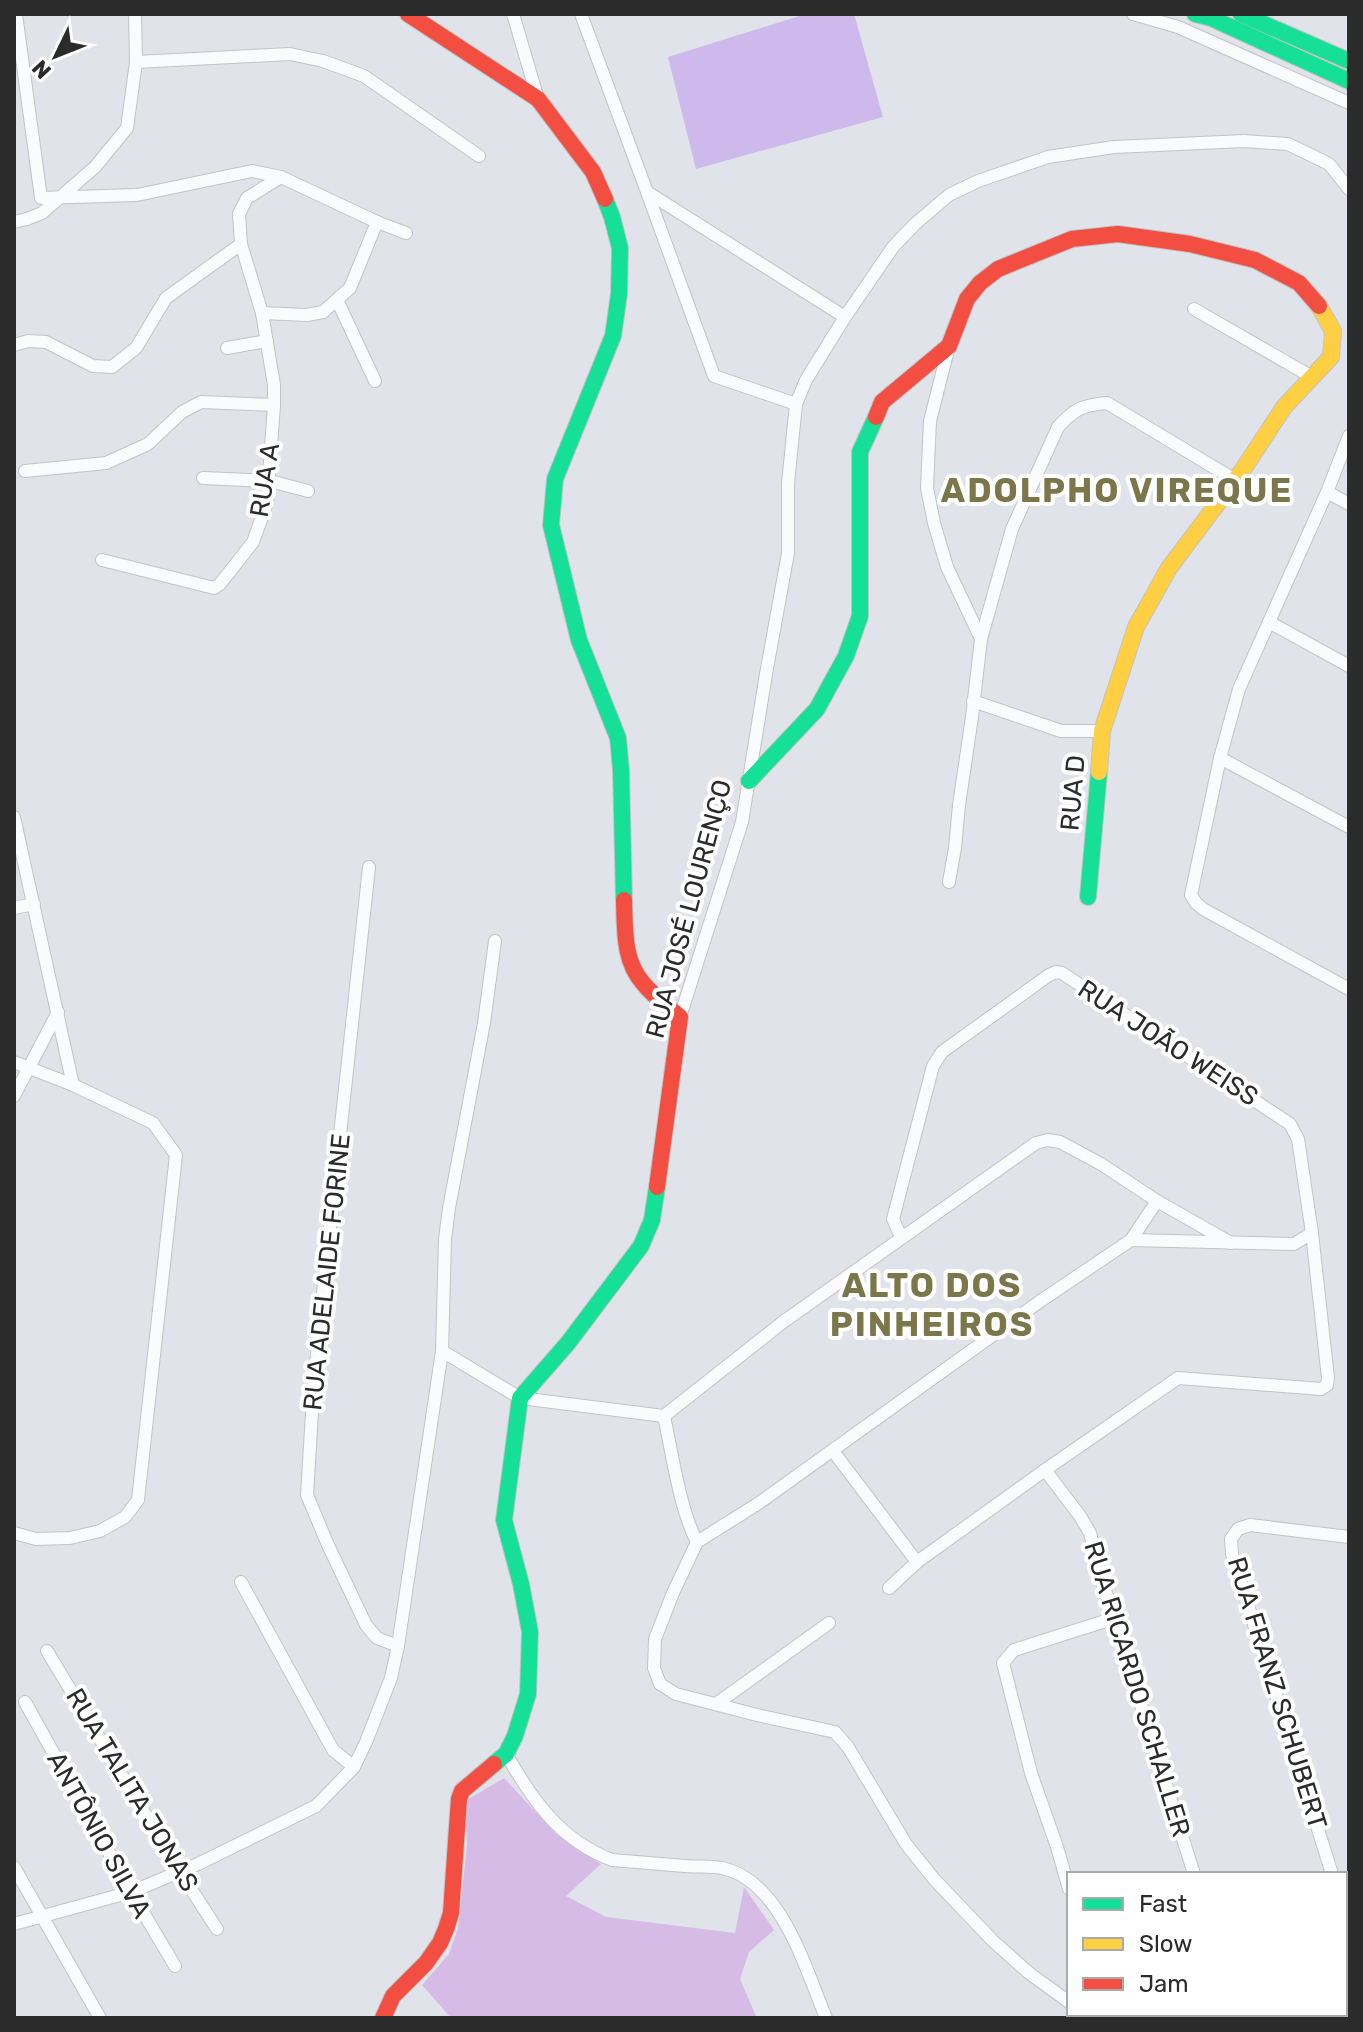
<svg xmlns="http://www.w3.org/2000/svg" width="1363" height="2032" viewBox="0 0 1363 2032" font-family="Rubik,sans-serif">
  <rect width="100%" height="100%" fill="#e0e4ea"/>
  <path fill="#d6bbe7" d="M504 1778 557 1835 601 1864 566 1896 606 1917 735 1933 744 1887 774 1930 749 1952 740 1979 756 2016 751 2018H451L422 1985 449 1954 458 1928 467 1845 465 1801Z"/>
  <path fill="#cdb9eb" d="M806 14H854L883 117 696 169 668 57Z"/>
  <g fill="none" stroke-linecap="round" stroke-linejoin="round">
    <g stroke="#c2c3c3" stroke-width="14">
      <g id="street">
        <path d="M16 14 41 198 137 195 252 171 281 177 377 222 406 233"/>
        <path d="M513 14 538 99"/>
        <path d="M581 14 647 192 845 317"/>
        <path d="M1133 14 1178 27 1349 103"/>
        <path d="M136 62 290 54 323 61 364 76 479 156"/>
        <path d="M647 192 714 376 796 404"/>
        <path d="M14 222 27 219 42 213 95 167 127 128 136 62 135 14"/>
        <path d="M337 300 375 381"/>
        <path d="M1194 309 1312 377"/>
        <path d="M262 313 307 315 323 312 350 288 377 222"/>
        <path d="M14 345 28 341 46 342 93 366 112 367 136 348 166 298 241 244"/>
        <path d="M949 346 930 421 927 488 934 523 947 567 981 639 972 717 959 805 955 848 949 882"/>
        <path d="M227 348 267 341"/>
        <path d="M1349 436 1327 492 1239 689 1220 758 1191 895 1196 903 1203 909 1349 989"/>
        <path d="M25 471 106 463 148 444 182 412 201 402 274 405"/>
        <path d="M203 478 270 481 308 491"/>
        <path d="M1327 492 1349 504"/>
        <path d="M102 560 214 588 220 584 253 542 267 503 274 405V385L262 313 241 244 239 214 247 198 281 177"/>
        <path d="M1269 622 1349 666"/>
        <path d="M981 639 1012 529 1058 427C1074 409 1083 405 1107 403L1235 480"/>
        <path d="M973 701 1061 731H1102"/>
        <path d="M1220 758 1349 827"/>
        <path d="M14 817 73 1085"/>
        <path d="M369 867 324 1283 313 1396 307 1495 328 1545 366 1625 377 1638 398 1646"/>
        <path d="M14 908 34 904"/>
        <path d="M680 1017 742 822 766 674 788 553V483L796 404 806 380 845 317 893 247 915 224 949 195 978 181 1048 157 1114 147 1244 141 1288 144 1329 164 1349 189"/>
        <path d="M14 1062 73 1085 153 1123 176 1155 138 1500 125 1517 100 1531 70 1538 36 1539 14 1533"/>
        <path d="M14 1096 58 1012"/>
        <path d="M1131 1240 1157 1201"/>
        <path d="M442 1351 520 1398 664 1416 783 1322 1036 1143 1048 1140 1060 1142 1101 1164 1157 1201 1231 1243"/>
        <path d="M664 1416C672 1453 680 1510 697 1542"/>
        <path d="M833 1451 917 1562"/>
        <path d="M1045 1470 1080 1516 1090 1533 1102 1580 1194 1874"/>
        <path d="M697 1542 759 1503 1039 1302 1131 1240 1294 1244 1312 1233"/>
        <path d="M697 1542 673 1593 655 1639 654 1668 660 1684 676 1694 757 1715 835 1732 848 1747 906 1844 934 1879 993 1941 1029 1973 1069 2002"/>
        <path d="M241 1582 333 1750 354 1767"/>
        <path d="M889 1588 917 1562 1045 1470 1178 1378 1321 1389 1327 1385 1328 1378 1312 1233 1298 1139 1290 1124 1062 973 1056 972 1049 975 942 1052 933 1066 893 1219 901 1237"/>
        <path d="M47 1651 180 1872 217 1929"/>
        <path d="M25 1702 131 1892 175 1966"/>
        <path d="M716 1704 829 1623"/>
        <path d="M506 1754C533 1801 560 1840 612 1860 636 1862 661 1864 685 1866 697 1867 710 1866 722 1868 781 1880 806 1970 826 2018"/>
        <path d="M14 1867 100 2018"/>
        <path d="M1332 1874 1232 1554 1231 1539 1238 1529 1250 1525 1349 1537"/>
        <path d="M1069 1889 1057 1847 1031 1773 1003 1663 1014 1650 1115 1618"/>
        <path d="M1345 1915 1349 1928"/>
        <path d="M14 1924 131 1892 198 1864 316 1806 354 1767 366 1742 391 1678 398 1646 442 1351 445 1239 449 1208 484 1023 495 941"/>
        <path d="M1092 2014 1106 2018"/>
        <path d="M1241 2014 1243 2018"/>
      </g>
    </g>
    <g stroke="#c2c3c3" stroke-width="18">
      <g id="fast">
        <path d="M1195 14 1211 18 1349 81"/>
        <path d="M1241 14 1349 61"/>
        <path d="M605 199 612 217 620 248 619 294 613 336 555 479 551 525 579 640 618 738 621 770 624 900"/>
        <path d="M749 781 817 709 846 656 860 616V452L876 417"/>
        <path d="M1088 897 1099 772"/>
        <path d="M494 1764 506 1754 515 1736 528 1694 530 1632 521 1584 504 1520 520 1398 568 1343 641 1246 652 1220 657 1187"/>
      </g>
    </g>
    <g stroke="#c2c3c3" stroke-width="18">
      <path id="slow" d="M1099 772 1102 731 1136 627 1169 568 1242 471 1284 407 1331 357 1333 331 1319 306"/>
    </g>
    <g stroke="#c2c3c3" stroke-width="18">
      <g id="jam">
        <path d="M408 14 538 99 593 172 605 199"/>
        <path d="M876 417 882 402 949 346 967 299 980 283 998 269 1072 239 1118 234 1190 244 1255 260 1299 283 1319 306"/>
        <path d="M624 900C625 928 623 961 643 983 653 996 668 1006 680 1017L657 1187"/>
        <path d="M383 2018 393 1996 426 1963 440 1943 446 1929 451 1913 459 1799 462 1791 494 1764"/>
      </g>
    </g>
    <use href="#street" stroke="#fafbfc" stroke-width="12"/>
    <use href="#fast" stroke="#16e098" stroke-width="16"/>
    <use href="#slow" stroke="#ffcf43" stroke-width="16"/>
    <use href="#jam" stroke="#f24e42" stroke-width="16"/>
  </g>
  <g text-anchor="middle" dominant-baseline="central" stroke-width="8" stroke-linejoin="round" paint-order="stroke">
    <g font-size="26" fill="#2b2b2b" stroke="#fff">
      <text transform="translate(265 480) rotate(-81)">RUA A</text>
      <text transform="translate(1073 793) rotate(-85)">RUA D</text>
      <text transform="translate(689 909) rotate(-75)">RUA JOSÉ LOURENÇO</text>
      <text transform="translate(1168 1043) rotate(33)">RUA JOÃO WEISS</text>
      <text transform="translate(327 1272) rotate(-84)">RUA ADELAIDE FORINE</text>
      <text transform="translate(1137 1689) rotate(73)">RUA RICARDO SCHALLER</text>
      <text transform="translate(1277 1693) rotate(73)">RUA FRANZ SCHUBERT</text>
      <text transform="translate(132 1790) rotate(59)">RUA TALITA JONAS</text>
      <text transform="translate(99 1835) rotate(61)">ANTÔNIO SILVA</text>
    </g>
    <g font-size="34" font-weight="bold" letter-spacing="2" fill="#7c764b" stroke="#fff">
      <text x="1117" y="490">ADOLPHO VIREQUE</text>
      <text x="932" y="1285">ALTO DOS<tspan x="932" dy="39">PINHEIROS</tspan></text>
    </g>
  </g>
  <rect width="1363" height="2032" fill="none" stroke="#2b2b2b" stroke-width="32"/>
  <rect x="1067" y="1872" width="280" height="144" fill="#ffffff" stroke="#aaaaaa" stroke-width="2"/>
  <rect x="1083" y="1898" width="40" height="12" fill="#16e098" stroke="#aaaaaa" stroke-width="2"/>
  <text x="1139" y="1912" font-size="24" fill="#2b2b2b">Fast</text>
  <rect x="1083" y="1938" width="40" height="12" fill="#ffcf43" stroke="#aaaaaa" stroke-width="2"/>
  <text x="1139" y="1952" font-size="24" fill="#2b2b2b">Slow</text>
  <rect x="1083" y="1978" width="40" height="12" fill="#f24e42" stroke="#aaaaaa" stroke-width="2"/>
  <text x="1139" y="1992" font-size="24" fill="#2b2b2b">Jam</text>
  <g transform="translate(56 56) rotate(227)" stroke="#ffffff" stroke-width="6" paint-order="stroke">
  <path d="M0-6L14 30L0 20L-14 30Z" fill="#2b2b2b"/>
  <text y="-12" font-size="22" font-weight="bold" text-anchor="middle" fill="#2b2b2b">N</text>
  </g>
</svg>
